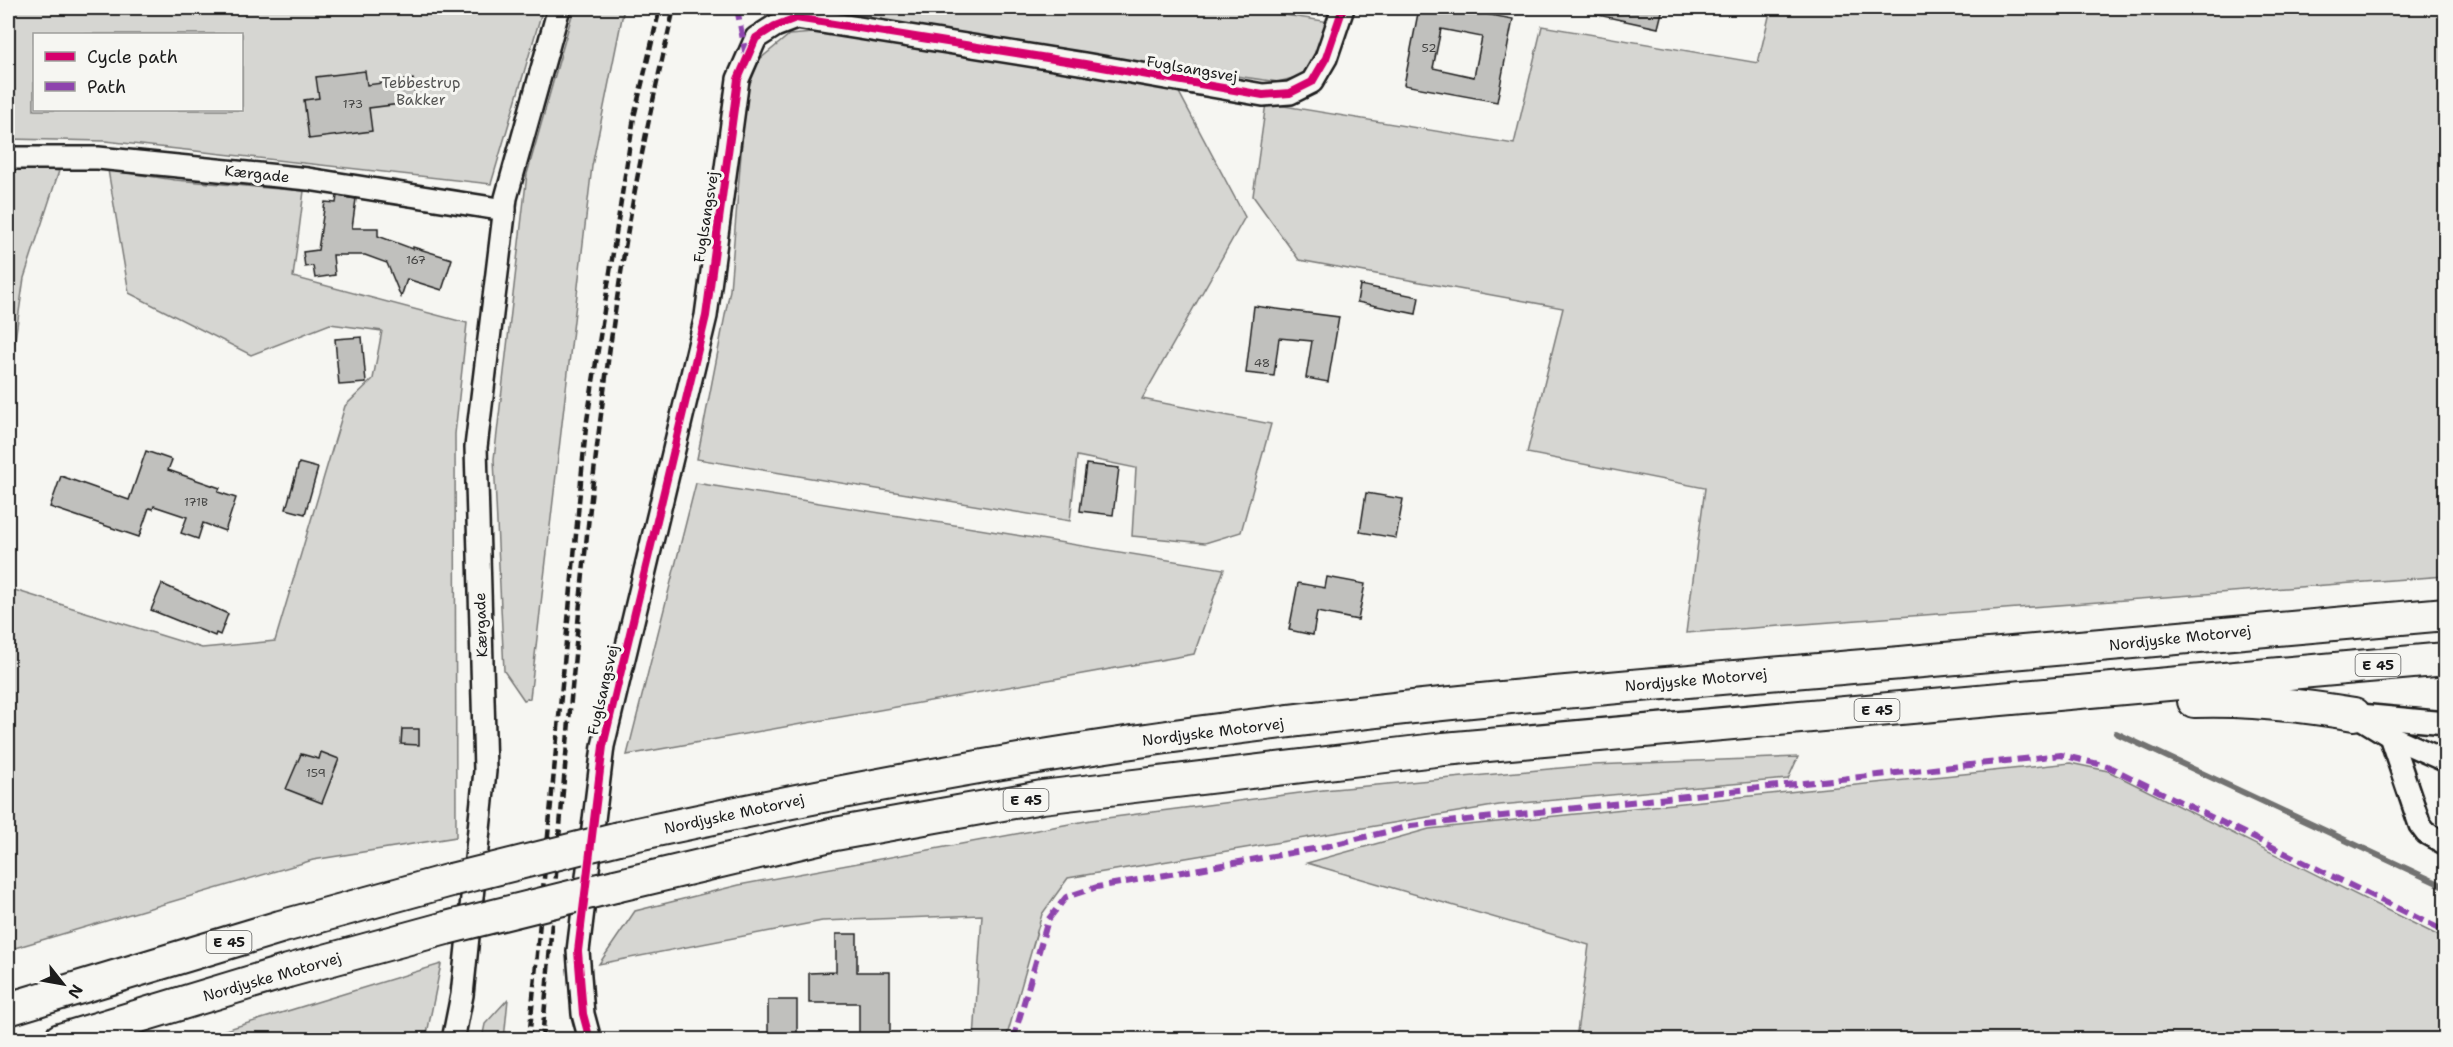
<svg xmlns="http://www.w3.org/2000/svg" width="2453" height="1047" viewBox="0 0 2453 1047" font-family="'Shantell Sans',sans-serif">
  <rect width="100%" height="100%" fill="#f6f6f2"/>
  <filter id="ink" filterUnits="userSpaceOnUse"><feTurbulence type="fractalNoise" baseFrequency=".0167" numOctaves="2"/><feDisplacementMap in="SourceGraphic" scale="12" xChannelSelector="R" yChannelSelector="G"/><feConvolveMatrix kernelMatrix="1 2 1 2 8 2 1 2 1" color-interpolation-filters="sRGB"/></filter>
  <g filter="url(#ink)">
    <g fill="#d6d6d2" stroke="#797977" stroke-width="1.5" fill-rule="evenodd">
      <path d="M8 8H543L491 184 105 141 8 139ZM34 34H242V110H34Z"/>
      <path d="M574 8H624L592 166 530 698 524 700 504 671 494 459 527 174Z"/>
      <path d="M760 8H1241L1330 22 1324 49 1308 74 1278 82Z"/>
      <path d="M1771 8H2445V576L1686 633 1705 488 1527 453 1563 308 1299 260 1253 196 1266 103 1514 144 1542 26 1758 63Z"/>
      <path d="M838 31 1174 83 1245 217 1142 399 1271 424 1241 532 1205 543 1132 536 1136 468 1077 456 1070 521 697 459 730 290 746 93 760 59 789 35Z"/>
      <path d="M8 165 59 171 24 278 10 374H8Z"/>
      <path d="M108 170 175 180 304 191 293 277 467 323 455 434 456 837 313 860 8 950V588L202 648 275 641 345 406 373 379 382 331 330 324 251 355 129 293Z"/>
      <path d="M696 483 1224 569 1194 654 627 755Z"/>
      <path d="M1798 757 1788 779 1499 805 1068 878 1042 914 1006 1039H974L982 915 822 921 599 964 635 911 739 885 1091 820 1323 790 1593 765Z"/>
      <path d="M2070 763 2108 771 2445 939V1039H1576L1589 945 1307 863 1429 829Z"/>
      <path d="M441 964 426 1039H196Z"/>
      <path d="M508 999 504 1039H482L485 1024Z"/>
    </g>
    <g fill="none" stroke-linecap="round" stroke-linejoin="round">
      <path stroke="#727271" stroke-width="6" d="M2116 733 2446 887"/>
    </g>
    <g fill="#c0c0bd" stroke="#1c1c1c" stroke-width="1.5" fill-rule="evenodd">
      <path d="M1419 8H1452L1513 19 1497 102 1404 85ZM1441 29 1482 37 1474 77 1433 68Z"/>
      <path d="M1599 8H1663L1658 28 1598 15Z"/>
      <path d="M365 71 367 85 413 79 416 102 369 108 372 131 309 139 304 100 319 98 316 77Z"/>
      <path d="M337 196 356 199 352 228H378V236L413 249V247L452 259 442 290 407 279 401 297 387 263 365 255H333L335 275 315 278 313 266 305 267 303 252 318 250 325 202 336 203Z"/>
      <path d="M1360 285 1419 297 1416 314 1357 302Z"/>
      <path d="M1254 306 1339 317 1328 382 1306 378 1312 341 1279 338 1274 376 1246 373Z"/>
      <path d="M362 337 366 383 339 385 335 339Z"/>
      <path d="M146 451 172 460 168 470 220 488 218 492 236 498 225 531 203 523 198 539 181 533 187 517 154 506 153 509 149 508 139 537 50 507 61 476 129 500Z"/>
      <path d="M299 463 318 468 305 514 286 509Z"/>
      <path d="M1086 464 1119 468 1113 515 1080 511Z"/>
      <path d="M1366 493 1403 499 1396 538 1360 532Z"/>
      <path d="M1327 577 1365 584 1358 620 1317 612 1313 635 1289 630 1298 583 1325 588Z"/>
      <path d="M162 584 228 614 220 635 216 633 215 636 151 610Z"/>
      <path d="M402 729H419V745L401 744Z"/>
      <path d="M321 752 339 759 322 803 286 789 301 754 319 759Z"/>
      <path d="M836 934H857V972H890V1040H859V1003H809V973L836 972Z"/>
      <rect x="768" y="1000" width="29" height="40"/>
    </g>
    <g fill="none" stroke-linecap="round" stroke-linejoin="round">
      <g stroke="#1c1c1c" stroke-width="26">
        <g id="minor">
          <path d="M8 158H98L308 179 505 210"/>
          <path d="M2354 714 2390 736 2446 761"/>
          <path d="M2360 715 2446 723"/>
          <path d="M2390 736 2420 825 2426 833 2446 844"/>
          <path d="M453 1040 462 995 485 771 476 447 506 198 559 8"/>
          <path d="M590 1040 583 1014 578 951 603 746 706 316 738 79 756 38 775 26 796 18 1085 64 1263 95 1290 93 1312 82 1326 58 1343 8"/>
        </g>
      </g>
      <g stroke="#1c1c1c" stroke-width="36">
        <g id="highway">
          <path d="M2194 701C2248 699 2300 705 2354 714"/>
          <path d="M619 838C803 798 988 762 1174 736 1419 702 1665 683 1911 662 2089 647 2267 630 2446 614"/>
          <path d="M615 886 835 834 1042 797 1444 749 2446 659"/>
          <path d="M8 1009 280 927 451 880"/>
          <path d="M60 1040 288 971 446 928"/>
        </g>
      </g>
      <use href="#minor" stroke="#f6f6f2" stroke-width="21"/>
      <use href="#highway" stroke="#f6f6f2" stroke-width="32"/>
      <g stroke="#1c1c1c" stroke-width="4.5" stroke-dasharray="9 4.5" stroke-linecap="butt">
        <path d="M529 1040 586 427 634 117 660 8"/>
        <path d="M542 1040C565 778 582 513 624 254 637 171 655 89 674 8"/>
      </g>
      <g stroke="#1c1c1c" stroke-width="36" stroke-linecap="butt">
        <g id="highway-bridge">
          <path d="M451 880 619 838"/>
          <path d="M446 928 615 886"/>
        </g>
      </g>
      <use href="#highway-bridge" stroke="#f6f6f2" stroke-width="32"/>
      <g stroke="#8e44ad" stroke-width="6" stroke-dasharray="12 6" stroke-linecap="butt">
        <path d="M737 8 746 56"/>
        <path d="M1013 1040 1048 920 1066 897 1097 887 1319 848 1411 826 2061 755 2107 766 2446 932"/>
      </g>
      <g stroke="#f6f6f2" stroke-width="11">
        <path id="cycleway" d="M590 1040 583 1014 578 951 603 746 706 316 738 79 756 38 775 26 796 18 1085 64 1263 95 1290 93 1312 82 1326 58 1343 8"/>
      </g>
      <use href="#cycleway" stroke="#d6006c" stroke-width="8"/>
    </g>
  </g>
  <g text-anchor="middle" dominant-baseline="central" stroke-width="6" stroke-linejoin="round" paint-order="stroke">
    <g font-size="12" fill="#454544">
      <text x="1429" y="48">52</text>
      <text x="353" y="104">173</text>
      <text x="416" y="260">167</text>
      <text x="1262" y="363">48</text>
      <text x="196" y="502">171B</text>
      <text x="316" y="773">159</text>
    </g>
    <g fill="#f6f6f2" stroke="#5d5d5c" stroke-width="1.5">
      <rect x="2355.5" y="654" width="45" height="22" rx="4.5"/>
      <rect x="1854.5" y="699" width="45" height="22" rx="4.5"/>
      <rect x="1003.5" y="789" width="45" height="22" rx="4.5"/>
      <rect x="206.5" y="931" width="45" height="22" rx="4.5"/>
    </g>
    <g font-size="14" font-weight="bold" fill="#1c1c1c">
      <text x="2378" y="665">E 45</text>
      <text x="1877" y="710">E 45</text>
      <text x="1026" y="800">E 45</text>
      <text x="229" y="942">E 45</text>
    </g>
    <g font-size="15" fill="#1c1c1c" stroke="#f6f6f2">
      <text transform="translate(1192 69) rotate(10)">Fuglsangsvej</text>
      <text transform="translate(257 174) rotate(6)">Kærgade</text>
      <text transform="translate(706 217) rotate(-81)">Fuglsangsvej</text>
      <text transform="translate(481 625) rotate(-92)">Kærgade</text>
      <text transform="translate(2180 638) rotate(-6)">Nordjyske Motorvej</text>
      <text transform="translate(1696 680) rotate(-5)">Nordjyske Motorvej</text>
      <text transform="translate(603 690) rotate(-77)">Fuglsangsvej</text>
      <text transform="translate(1213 732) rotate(-7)">Nordjyske Motorvej</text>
      <text transform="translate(734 814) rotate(-12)">Nordjyske Motorvej</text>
      <text transform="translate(272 977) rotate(-16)">Nordjyske Motorvej</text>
    </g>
    <g font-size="15" fill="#545453" stroke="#f6f6f2">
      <text x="421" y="83">Tebbestrup<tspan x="421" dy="17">Bakker</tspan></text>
    </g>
  </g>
  <rect width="2453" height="1047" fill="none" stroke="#f6f6f2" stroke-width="30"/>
  <rect x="15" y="15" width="2423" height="1017" fill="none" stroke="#1c1c1c" stroke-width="2" filter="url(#ink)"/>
  <rect x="33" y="33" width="210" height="78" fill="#f6f6f2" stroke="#9f9f9c" stroke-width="1.5"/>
  <rect x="45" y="52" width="30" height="9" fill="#d6006c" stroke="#9f9f9c" stroke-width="1.5"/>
  <text x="87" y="63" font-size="18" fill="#1c1c1c">Cycle path</text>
  <rect x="45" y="82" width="30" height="9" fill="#8e44ad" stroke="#9f9f9c" stroke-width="1.5"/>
  <text x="87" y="93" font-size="18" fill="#1c1c1c">Path</text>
  <g transform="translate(63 984) rotate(121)" stroke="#f6f6f2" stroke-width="4.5" paint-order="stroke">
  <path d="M0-4.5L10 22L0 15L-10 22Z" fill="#1c1c1c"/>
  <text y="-9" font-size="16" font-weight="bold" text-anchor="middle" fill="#1c1c1c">N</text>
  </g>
</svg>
